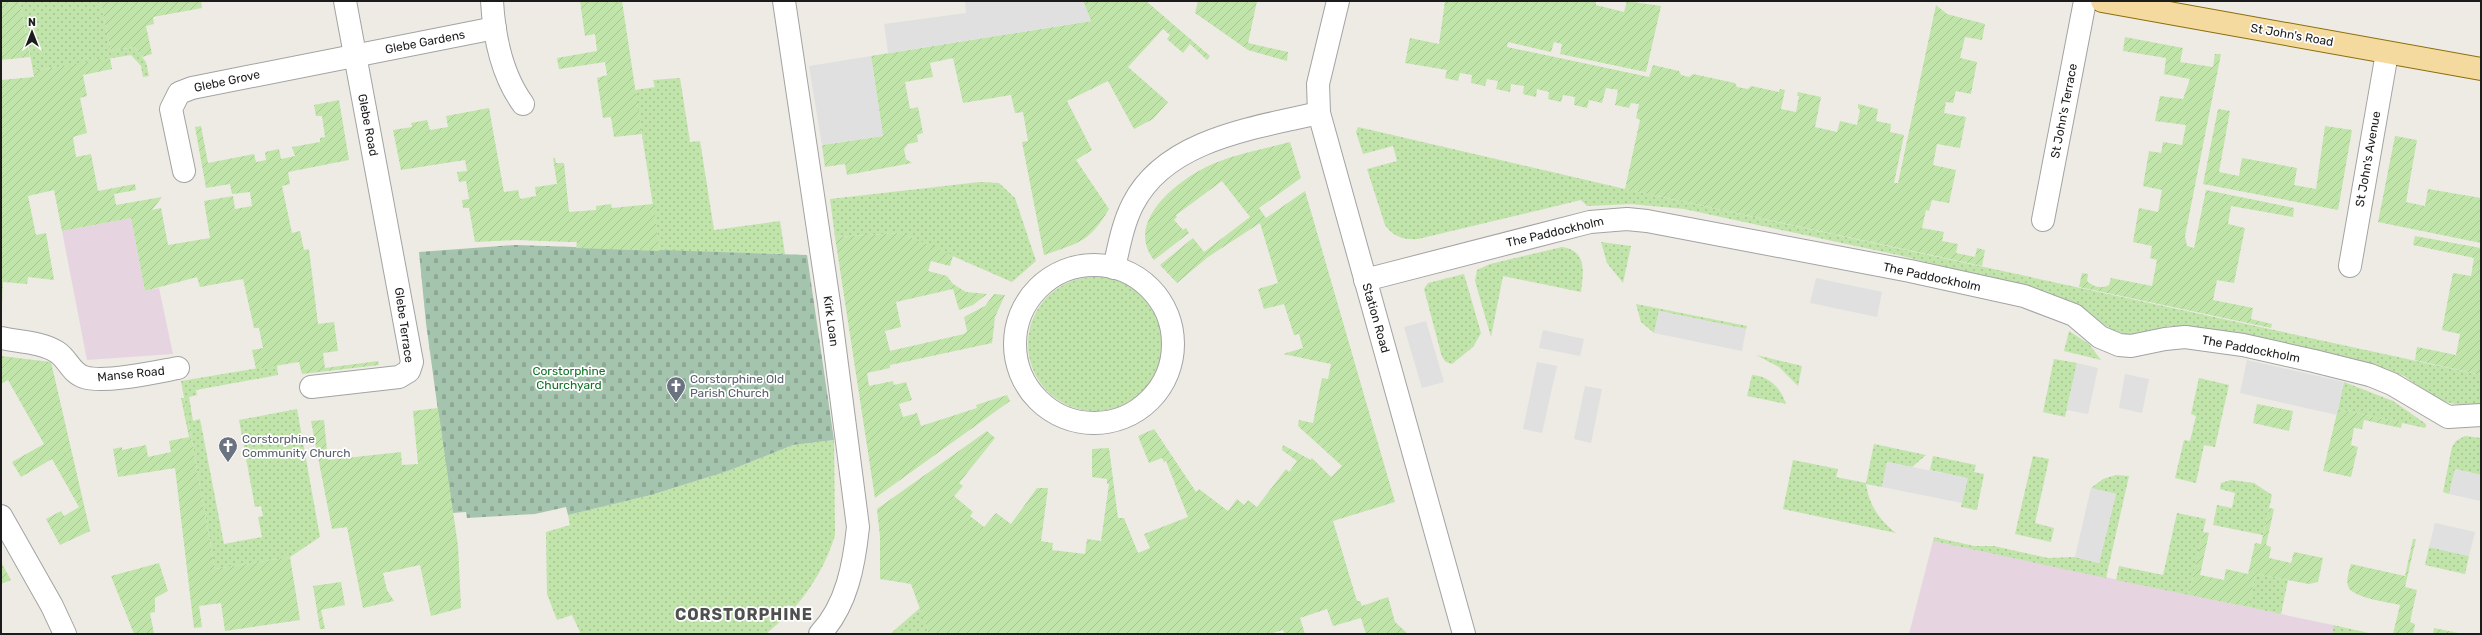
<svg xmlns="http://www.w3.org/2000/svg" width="2482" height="635" viewBox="0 0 2482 635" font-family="Rubik,sans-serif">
  <defs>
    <pattern id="grass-dots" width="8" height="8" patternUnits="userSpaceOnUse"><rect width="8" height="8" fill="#c1e4ab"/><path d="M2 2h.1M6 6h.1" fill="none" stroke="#a5c393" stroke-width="1.8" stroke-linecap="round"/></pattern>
    <pattern id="cemetery-stones" width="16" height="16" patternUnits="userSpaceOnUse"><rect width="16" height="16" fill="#a5c4ae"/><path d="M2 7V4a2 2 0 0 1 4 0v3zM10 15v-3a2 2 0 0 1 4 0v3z" fill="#8da895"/></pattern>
    <pattern id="garden-furrows" width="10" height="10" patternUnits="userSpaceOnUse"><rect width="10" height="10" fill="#c1e4ab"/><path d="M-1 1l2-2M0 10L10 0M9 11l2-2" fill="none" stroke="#a5c393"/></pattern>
  </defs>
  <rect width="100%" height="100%" fill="#edebe3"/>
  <g fill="#e6d5e1">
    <path d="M131 218 145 291 159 288 173 354 87 360 62 231Z"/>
    <path d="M1933 541 2333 625V634H1909Z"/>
  </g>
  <g fill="url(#grass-dots)">
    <path d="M20 1H100L111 51 134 47 146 62 149 76 143 77 141 66 131 55 33 71Z"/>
    <path d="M680 78 690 142 700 141 714 230 780 221 785 254 660 251 635 90 655 87 653 80Z"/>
    <path d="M1358 127 1625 189 2481 375V405H2461L2440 401 2404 376 2365 363 2256 337 2187 326H2168L2132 336 2112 330 2071 302 2030 288 1898 255 1684 209 1631 204 1587 206 1581 200 1418 239C1403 240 1394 237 1385 225L1367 169 1397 161 1393 146 1363 154 1356 132Z"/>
    <path d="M980 182 999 183 1015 198 1036 261 1012 282 900 233 835 237 830 199Z"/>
    <path d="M1601 242 1631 246 1623 283 1607 263Z"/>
    <path d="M1562 247C1588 251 1583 273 1581 292L1503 276 1491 337 1475 281 1477 270 1490 264Z"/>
    <path d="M1464 274 1481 333 1473 347 1452 364 1446 362 1442 357 1424 289 1428 283Z"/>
    <circle cx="1095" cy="344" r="67"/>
    <path d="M1636 304 1747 326 1746 329 1659 311 1654 333 1641 322Z"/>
    <path d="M2069 331 2089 344 2101 360 2064 351Z"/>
    <path d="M1756 355 1802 366 1798 386 1779 367Z"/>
    <path d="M2054 359 2077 363 2065 417 2043 412Z"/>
    <path d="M277 365 278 375 196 390 197 395 189 397 193 421 200 419 224 544 262 537 258 517 263 516 261 506 255 507 239 420 297 409 320 537 290 557 215 569 181 381Z"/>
    <path d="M1752 375C1769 376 1781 388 1786 404L1747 396Z"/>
    <path d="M2199 378 2229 385 2215 447 2204 445 2196 483 2175 478 2184 440 2190 441 2196 416 2191 414Z"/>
    <path d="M2344 382 2393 401 2426 424 2425 428 2338 409Z"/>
    <path d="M2465 436 2481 438V475L2455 469 2449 494 2443 492 2452 447 2456 441Z"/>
    <path d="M834 440 835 535C827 562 813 586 795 607L788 605 781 613 782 620 766 634H581L572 615 557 620 547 594 546 532 570 525 568 515 651 495 728 471 793 445Z"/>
    <path d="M1874 444 1926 455 1912 467 1887 462 1882 487 1866 484C1869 505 1879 520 1896 533L1783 509 1793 460 1838 469 1836 477 1866 483Z"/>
    <path d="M1933 456 1976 465 1974 472 1984 474 1977 510 1961 507 1967 478 1930 470Z"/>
    <path d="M2033 456 2049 459 2035 523 2054 528 2051 542 2015 534Z"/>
    <path d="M2116 475 2129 476 2106 578 1933 541 1934 537 1974 546H1994L2048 558 2075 557 2099 563 2116 494 2091 488 2103 479Z"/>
    <path d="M2231 480 2254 483 2272 495 2263 535 2213 525 2217 505 2232 508 2235 493 2220 489 2221 483Z"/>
    <path d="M2177 513 2206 519 2189 595 2116 580 2119 566 2163 575Z"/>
    <path d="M2429 547 2469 556 2465 574 2425 565Z"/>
    <path d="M2256 574 2288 580 2281 614 2248 607Z"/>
    <path d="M920 608 929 634H890Z"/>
    <path d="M2333 625 2373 634H2333Z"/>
  </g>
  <path fill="url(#cemetery-stones)" d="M515 245 807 255 834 440 793 445 728 471 651 495 568 515 566 507 535 514 467 518 466 512 452 513 426 323 419 252Z"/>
  <g fill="url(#garden-furrows)">
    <path d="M1 1H20L30 57 1 60Z"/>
    <path d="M100 1H201L202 8 153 17 154 24 146 26 152 54 142 57 134 47 111 51Z"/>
    <path d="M580 1H622L642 134 614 137 611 117 603 118 597 78 607 75 605 62 559 69 557 58 597 51 595 34 585 36Z"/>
    <path d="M1083 1H1146L1210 56 1207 60 1190 44 1183 53 1167 39 1170 35 1163 29 1128 67 1168 102 1153 119 1134 129 1108 81 1067 101 1092 150 1076 160 1109 209C1089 243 1078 243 1044 255L1022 142 1028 141 1023 112 1015 113 1011 95 963 103 953 58 930 63 933 77 905 82 910 109 918 107 923 133 917 135 918 142 908 144 904 149 906 159 912 163 847 175 845 164 825 167 822 145 883 136 871 56 1091 21Z"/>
    <path d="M1198 1H1257L1248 43 1288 52 1287 61 1248 50 1195 13Z"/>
    <path d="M1445 1H1596V5L1624 12 1627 1 1661 6 1646 72 1560 54 1562 44 1554 42 1551 52 1508 42 1507 47 1649 77 1653 65 1679 71 1681 75 1689 77 1693 74 1735 83 1737 87 1748 89 1751 86 1779 92 1780 89 1785 90 1781 109 1796 112 1799 96H1797L1798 92 1821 97 1815 127 1837 132 1840 121 1857 125 1860 110 1858 108V104L1878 109 1876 121 1891 124 1890 132 1904 135 1894 183H1898L1936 5 1947 14 1985 24 1982 40 1965 37 1960 58 1977 62 1971 94 1956 91 1953 103 1946 102 1944 113 1966 117 1960 148 1937 144 1933 165 1956 170 1949 203 1932 200 1929 211 1926 210 1922 228 1944 232 1942 241 1958 244 1956 253 1975 257 1977 248 1985 250 1982 266 1625 189 1640 120 1636 118 1639 104 1631 103 1629 108 1615 105 1618 90 1606 88 1602 103 1589 100 1587 108 1574 105 1575 97 1563 95 1561 102 1548 99 1549 92 1537 89 1536 97 1523 94 1524 86 1511 84 1510 92 1496 89 1498 81 1487 79 1485 86 1471 83 1472 75 1460 73 1458 81 1445 78 1447 70 1405 63 1410 38 1439 44Z"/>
    <path d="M2125 37 2183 48 2180 62 2213 67 2215 54H2221L2185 236 2187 246 2194 248 2206 190 2294 208 2293 217 2231 206 2228 224 2245 228 2234 283 2217 280 2213 300 2253 308 2251 319 2272 324 2271 328 2079 287 2082 273 2088 274 2087 281C2093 287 2102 289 2109 285L2111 278 2152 286 2157 260 2150 258 2152 246 2133 242 2139 208 2158 212 2162 190 2143 186 2149 151 2161 153 2163 142 2182 145 2186 125 2155 121 2160 96 2183 99 2190 79 2164 74 2166 58 2123 51Z"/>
    <path d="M110 58 112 69 83 75 87 96 80 98 87 133 73 137 76 157 91 154 98 191 135 184 136 190 114 194 116 205 162 197 152 210 161 208 168 245 210 238 204 201 233 196 235 209 252 206 250 192 232 194 230 184 206 188 195 127 201 126 208 163 254 154 256 162 266 160 265 152 279 149 281 159 295 156 292 147 320 142V138L325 137 322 116H316L314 105 339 100 349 160 288 172 290 184 282 186 292 233 300 231 304 250 309 249 318 324 334 322 338 351 323 353 325 368 378 361 379 365 302 374 299 362 256 369 252 350 263 348 259 328H254L243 279 200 287 197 277 145 291 131 218 62 231 54 190 28 196 36 235 46 233 54 280 28 277 27 284 3 282 1 329V80L34 77 33 71Z"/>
    <path d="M489 108 504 192 518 190 520 199 536 196 535 187 557 184 553 158H555L556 163H564L569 212 596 210V206L611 204 612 208 653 204 660 251 576 248 577 242H569L517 240 475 242 469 208H463L462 200 469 199 466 181 459 182 457 172 467 171 465 160 401 170 393 130 412 127 411 123 427 120 430 130 448 127 446 116Z"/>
    <path d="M2218 109 2230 111 2219 172 2239 176 2242 158 2297 168 2294 185 2316 189 2325 126 2352 130 2338 210 2203 184Z"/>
    <path d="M2395 136 2417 140 2406 202 2425 206 2428 189 2481 198V243L2378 222Z"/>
    <path d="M1290 142 1301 178 1259 208 1266 218 1305 191 1395 502 1333 521 1357 601H1360L1362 606 1388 597 1395 622 1408 634H1366L1361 618 1333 626 1327 609 1300 618 1305 634H1285L1283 630 1269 634H929L911 584 880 579V537L877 509 987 431 995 438 959 483 963 486 954 496 973 512 970 516 984 527 996 513 1011 524 1037 488H1048L1041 541 1053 543 1052 550 1085 554 1087 539 1101 541 1109 484H1107V479L1092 477V449L1109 448 1118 518H1124L1138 553 1150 548 1144 534 1188 517 1166 461 1164 462 1162 458 1149 463 1138 436 1154 429 1196 492 1199 489 1228 511 1237 499 1244 505 1248 500 1257 507 1286 469 1289 472 1297 461 1282 450 1283 445 1311 460 1312 458 1331 477 1342 466 1298 426 1299 420 1313 423 1322 378 1328 379 1331 364 1283 354 1303 348 1299 334 1294 335 1284 304 1264 309 1258 289 1278 283 1260 223 1208 257 1177 283 1160 265 1193 238 1204 252 1250 217 1222 181 1176 215 1177 217 1174 220 1183 230 1186 228 1189 233 1154 260C1124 222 1177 181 1208 166 1234 154 1263 149 1290 142Z"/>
    <path d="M900 233 953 255 950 266 931 261 928 271 947 276 953 284 966 292 987 294 973 305 959 310 953 289 896 302 901 327 885 331 890 351 964 334 967 331 964 317 985 306 994 294 1005 295 995 317 992 343 890 365V368L867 373 869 386 893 381 894 385 906 382 912 400 899 404 903 417 917 413 921 426 977 408 976 405 1007 395 1010 401 875 498 835 237Z"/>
    <path d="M2415 236 2481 248V375L2415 360 2417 347 2456 355 2460 334 2442 330 2453 273 2471 276 2474 258 2413 245Z"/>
    <path d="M1 356 51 362 90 531 60 545 46 519 61 511 64 516 79 507 52 459 21 477 12 462 44 444 8 380 1 384Z"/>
    <path d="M181 398H184L215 569 290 557 300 620 225 631 221 603 199 606 202 627 194 628 175 468 118 477 113 449 122 447V450L146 445 148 457 171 452 169 441 189 437Z"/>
    <path d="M2257 404 2293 411 2289 431 2253 423Z"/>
    <path d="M438 408 458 546 461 608 431 616 420 565 383 573 387 590 394 601 363 608 347 527 332 529 311 421 324 420 328 460 401 452 402 465 418 464 413 411Z"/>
    <path d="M2338 409 2402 423 2401 428 2364 420 2362 429 2354 428 2351 445 2358 447 2351 477 2323 471Z"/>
    <path d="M2269 508 2274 509 2266 545 2271 547 2269 558 2291 563 2294 552 2323 558 2318 582 2309 584 2256 574 2248 607 2189 595 2203 532 2209 533 2200 575 2224 580 2226 569 2248 574 2255 543 2261 544Z"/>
    <path d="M2413 539H2416L2405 587 2417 590 2410 622 2415 624 2413 634H2393L2400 605C2389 602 2351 598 2348 586 2346 580 2349 571 2351 564L2405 576Z"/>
    <path d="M1 562 11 580 1 584Z"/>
    <path d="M159 563 168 591 155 598V612L150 613 154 634H134L111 576Z"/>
    <path d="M341 582 345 605 321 610 325 629H320L313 586Z"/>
    <path d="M2434 628 2458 633 2462 634H2433Z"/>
  </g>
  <g fill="#e0e0e0">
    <path d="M965 1H1083L1091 21 888 53 884 24 966 13Z"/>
    <path d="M871 56 883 136 822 145 809 66Z"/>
    <path d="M1816 278 1882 292 1877 317 1810 303Z"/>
    <path d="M1659 311 1746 329 1742 351 1654 333Z"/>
    <path d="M1426 321 1444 382 1422 388 1404 327Z"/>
    <path d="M1543 330 1584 339 1580 356 1539 348Z"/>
    <path d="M2247 360 2344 382 2337 415 2240 393Z"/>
    <path d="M1537 362 1557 366 1542 433 1523 429Z"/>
    <path d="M2077 363 2098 368 2088 414 2067 410Z"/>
    <path d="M2125 374 2149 379 2142 413 2119 408Z"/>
    <path d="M1585 386 1602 389 1591 443 1574 439Z"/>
    <path d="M1887 462 1968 478 1962 503 1882 487Z"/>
    <path d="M2455 469 2481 475V501L2449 494Z"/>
    <path d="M2091 488 2116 494 2099 563 2075 557Z"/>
    <path d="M2435 523 2475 532 2469 556 2429 547Z"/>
  </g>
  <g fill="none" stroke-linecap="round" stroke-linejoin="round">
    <g stroke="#a3a3a3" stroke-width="24">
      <g id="minor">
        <path d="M492 1C494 36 502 75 523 104"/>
        <path d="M784 1 829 303 858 527C854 565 847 605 820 634"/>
        <path d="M1338 1 1318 84 1319 113 1464 634"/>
        <path d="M184 171 171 109 179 93 192 88 495 28"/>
        <path d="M2043 220 2085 1"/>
        <circle cx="1094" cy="344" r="79"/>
        <path d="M2350 266 2387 53"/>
        <path d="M1114 268C1119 246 1123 223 1133 204 1166 139 1255 128 1319 113"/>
        <path d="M1365 280 1590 222 1627 219 1647 221 1910 271 2024 296 2074 315 2100 337 2119 345 2131 346 2165 339 2185 337 2243 345 2314 361 2370 375 2392 384 2448 417 2481 415"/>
        <path d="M1 338C19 342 42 342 57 352 68 359 71 373 84 377 104 384 156 372 178 368"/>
        <path d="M311 387 399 377 409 371 412 362 345 1"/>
        <path d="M1 516 52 606 65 634"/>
      </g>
    </g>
    <g stroke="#8b6f0a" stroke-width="24">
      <path id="major" d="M2102 1 2481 69"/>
    </g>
    <use href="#minor" stroke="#fff" stroke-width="22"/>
    <use href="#major" stroke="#f5da9f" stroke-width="22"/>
  </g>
  <defs>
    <g id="church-pin" transform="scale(1)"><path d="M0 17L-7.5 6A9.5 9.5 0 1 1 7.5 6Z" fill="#6b7280" stroke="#fff"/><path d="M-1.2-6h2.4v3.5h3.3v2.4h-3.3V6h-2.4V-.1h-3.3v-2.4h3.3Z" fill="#fff"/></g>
  </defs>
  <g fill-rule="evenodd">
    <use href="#church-pin" x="676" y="386"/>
    <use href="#church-pin" x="228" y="446"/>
  </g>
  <g text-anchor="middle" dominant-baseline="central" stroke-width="3.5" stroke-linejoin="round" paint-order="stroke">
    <g font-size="12" fill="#1c1c1c" stroke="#fff">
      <text transform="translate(2292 35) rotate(10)">St John's Road</text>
      <text transform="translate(425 42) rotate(-11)">Glebe Gardens</text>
      <text transform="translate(227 81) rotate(-12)">Glebe Grove</text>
      <text transform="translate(2064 111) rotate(-79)">St John's Terrace</text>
      <text transform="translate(368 125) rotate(79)">Glebe Road</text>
      <text transform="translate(2368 159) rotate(-80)">St John's Avenue</text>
      <text transform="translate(1555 232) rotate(-13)">The Paddockholm</text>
      <text transform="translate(1932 277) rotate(12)">The Paddockholm</text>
      <text transform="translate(1376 318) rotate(74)">Station Road</text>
      <text transform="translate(831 321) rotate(82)">Kirk Loan</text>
      <text transform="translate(404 325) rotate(82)">Glebe Terrace</text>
      <text transform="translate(2251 349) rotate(11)">The Paddockholm</text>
      <text transform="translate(131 374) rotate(-6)">Manse Road</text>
    </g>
    <g font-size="12" fill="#127225" stroke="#fff">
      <text x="569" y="371">Corstorphine<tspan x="569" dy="14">Churchyard</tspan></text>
    </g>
    <g font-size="12" fill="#5b616d" stroke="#fff" text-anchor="start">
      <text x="690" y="379">Corstorphine Old<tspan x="690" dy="14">Parish Church</tspan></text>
      <text x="242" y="439">Corstorphine<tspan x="242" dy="14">Community Church</tspan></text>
    </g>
    <g font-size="16" font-weight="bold" letter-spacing="1" fill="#4f4f4f" stroke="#fff">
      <text x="744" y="614">CORSTORPHINE</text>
    </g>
  </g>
  <rect width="2482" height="635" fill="none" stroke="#1c1c1c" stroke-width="4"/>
  <g transform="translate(32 32)" stroke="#ffffff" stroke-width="3" paint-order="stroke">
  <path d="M0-3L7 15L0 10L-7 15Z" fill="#1c1c1c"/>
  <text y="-6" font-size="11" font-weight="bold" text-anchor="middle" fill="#1c1c1c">N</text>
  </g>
</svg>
